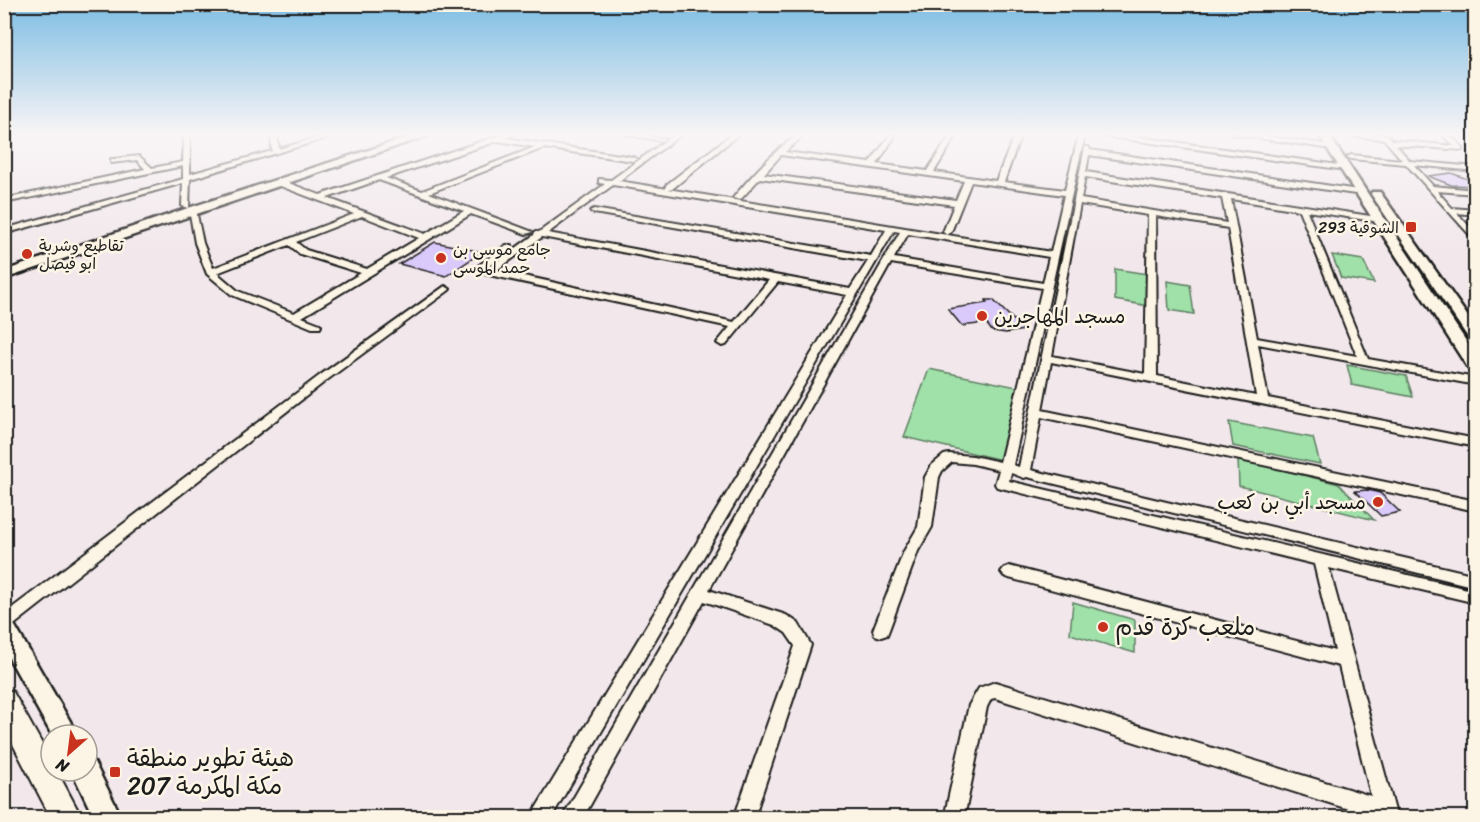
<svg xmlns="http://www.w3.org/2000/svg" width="1480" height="822" viewBox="0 0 1480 822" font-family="Sriracha,'Playpen Sans Arabic',sans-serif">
  <rect width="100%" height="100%" fill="#f2e8ec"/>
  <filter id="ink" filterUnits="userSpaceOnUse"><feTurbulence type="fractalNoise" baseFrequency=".0167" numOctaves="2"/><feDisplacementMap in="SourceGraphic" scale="12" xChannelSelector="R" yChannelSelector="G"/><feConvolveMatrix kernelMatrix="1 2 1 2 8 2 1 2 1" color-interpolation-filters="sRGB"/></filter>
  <g filter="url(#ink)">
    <g fill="#a0e0a9" stroke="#5e7e62" stroke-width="1.5">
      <path d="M1332 255 1363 260 1374 283 1341 278Z"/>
      <path d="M1115 269 1147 274 1149 306 1115 300Z"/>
      <path d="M1167 281 1190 285 1194 314 1169 310Z"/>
      <path d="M1347 365 1406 376 1413 397 1352 385Z"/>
      <path d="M929 369 1017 387 1002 460 904 437Z"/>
      <path d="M1229 422 1313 438 1320 464 1233 446Z"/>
      <path d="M1238 459 1339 484 1374 520 1239 486Z"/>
      <path d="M1073 602 1135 620V653L1070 634Z"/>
    </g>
    <g fill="#dac9fb" stroke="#1c1c1c" stroke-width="1.5">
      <path d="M1451 173 1476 182V186L1451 185 1428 176Z"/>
      <path d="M435 242 482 252 446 276 399 264Z"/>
      <path d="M986 300H993L1024 330 1006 333 992 331 986 323 962 326 948 309 987 303Z"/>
      <path d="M1368 490 1380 493 1400 512 1381 516 1355 491Z"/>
    </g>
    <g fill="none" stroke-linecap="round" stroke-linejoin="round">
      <g stroke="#1c1c1c" stroke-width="4">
        <g id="minor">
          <path d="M184 134H190V174L272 151 271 134H277L279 149 330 134H340L190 179 189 208 182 206 183 183 4 234V229L183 179V166L4 203V199L145 169 137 160 111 163V159H114L139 156 152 168 183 162Z"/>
          <path d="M411 134H418L414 136Z"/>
          <path d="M504 134H514L506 138 633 157 637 159 633 161 544 148 429 193 533 232 526 234 471 214 302 317 320 324 321 326 320 328H312L232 295 207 274 195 243 189 208 196 210 203 243 213 268 354 214 275 184V180H281L320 195ZM498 141 535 147 422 191 386 178ZM379 180 464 211 425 234 327 198ZM362 216 419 238 367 269 306 250 296 242ZM289 245 300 254 361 273 294 313 238 291 217 273Z"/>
          <path d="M623 134H640L665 139 662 141Z"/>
          <path d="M675 134H682L619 181 1051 252 1064 195 971 182 951 232 947 235 943 232 954 205 760 178 740 200 733 198C745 183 788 134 805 134L785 152 870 163 890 135H894L895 136 877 164 927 171 951 134H957L934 172 996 181 1015 134H1021L1004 182 1065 190 1079 134H1085L1013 465 1019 467 1085 147H1089L1090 150 1365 191 1366 193 1362 195 1089 155 1086 172 1383 218 1384 220 1380 222 1307 211 1368 359 1476 378V385L1258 344 1268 398 1476 439V447L1051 362 1042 410 1476 501V511L1041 417 1031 470 1476 575V587L1027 477 1024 478 1011 473 1009 481 1476 591V603L1329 568 1397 818H1377L995 698 991 699 987 707 964 818H944L969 705 979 688 995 682 1371 796 1339 666 1009 578 1004 576 1001 572 1004 568 1009 566 1335 651 1314 564 997 487 995 484 999 470 973 464 952 462 942 471 939 477 932 527 918 551 889 630 887 635 881 637 875 635 873 630 904 551 918 527 925 477 932 465 944 455 949 454 973 456 1000 462 1042 288 891 263 709 590 786 615 798 623 811 645 754 818H734L795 646 786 633 774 625 704 601 583 818H562L900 232 894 231 551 818H530L847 295 778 282 726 345 722 346 717 343 730 327 489 275 474 269 506 245H512V249L486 268H488L534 235 535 232H539L605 184 599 183V179L611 180ZM781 155 964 181 956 200 764 174ZM1085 177 1222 198 1227 223 1081 199ZM613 185 886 230 871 256 594 209 590 211 594 213 868 261 850 289 548 233ZM1231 199 1299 210 1357 356 1257 338ZM1080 204 1148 215 1145 374 1052 356ZM1156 216 1228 228 1256 396 1157 376ZM908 234 1049 257 1043 283 894 258ZM542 237 769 280 734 322 497 270Z"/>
          <path d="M732 134H739L672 189H666V185Z"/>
          <path d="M1100 134H1117L1346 166 1350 168 1346 170 1103 136Z"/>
          <path d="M1232 134H1250L1332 145 1335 147 1332 149Z"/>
          <path d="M1348 134H1387L1392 140 1454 146 1442 134H1449L1463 148V150L1396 145 1410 161 1476 167V171L1414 165 1433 186 1476 190V194L1437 191 1452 208 1476 210V215L1457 213 1476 234V242L1406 164 1351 159 1347 157 1351 155 1402 160 1384 139 1351 136Z"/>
          <path d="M445 286 450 289 448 291 327 380 10 628 4 629V614L319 376Z"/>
        </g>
      </g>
      <g stroke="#1c1c1c" stroke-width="5">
        <g id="major">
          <path d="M419 134H433L4 279V271L188 208Z"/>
          <path d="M1318 134H1328L1476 356V372L1468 368Z"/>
          <path d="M1372 192H1380L1476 328V343L1469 339 1371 194Z"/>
          <path d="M4 618 12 621 78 735H52L4 649Z"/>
          <path d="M87 759 94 762 122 818H94L72 771H87Z"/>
        </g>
      </g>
      <g stroke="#1c1c1c" stroke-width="4">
        <path id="highway" d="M4 689 13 692 51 760V771H57L82 818H51L4 727Z"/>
      </g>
      <use href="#minor" fill="#fcf5e5" fill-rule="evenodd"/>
      <use href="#major" fill="#fcf5e5" fill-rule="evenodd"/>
      <use href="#highway" fill="#fcf5e5" fill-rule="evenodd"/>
    </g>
  </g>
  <linearGradient id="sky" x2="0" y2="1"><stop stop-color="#7dbde3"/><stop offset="0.54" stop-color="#f9f5f6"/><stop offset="1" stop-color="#f9f5f6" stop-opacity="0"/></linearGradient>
  <rect width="1480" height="249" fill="url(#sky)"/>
  <g fill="#c8321e" stroke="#fcf5e5" stroke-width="2">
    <rect x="1405" y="221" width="12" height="12" rx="3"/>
    <circle cx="27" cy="254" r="6"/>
    <circle cx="441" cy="258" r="6"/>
    <circle cx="982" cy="316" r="6"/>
    <circle cx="1378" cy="502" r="6"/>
    <circle cx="1103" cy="627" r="6"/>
    <rect x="109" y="766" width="12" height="12" rx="3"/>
  </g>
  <g text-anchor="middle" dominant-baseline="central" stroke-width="5" stroke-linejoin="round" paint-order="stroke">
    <g font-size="16" fill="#1c1c1c" stroke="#fcf5e5" text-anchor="start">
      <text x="1399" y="227" text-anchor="end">الشوقية 293</text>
      <text x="39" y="245">تقاطيع وشربة<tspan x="39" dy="18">ابو فيصل</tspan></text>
      <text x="453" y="249">جامع موسى بن<tspan x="453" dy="18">حمد الموسى</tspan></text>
    </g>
    <g font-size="20" fill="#1c1c1c" stroke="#fcf5e5" text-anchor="start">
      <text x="994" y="316">مسجد المهاجرين</text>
      <text x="1366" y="502" text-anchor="end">مسجد أبي بن كعب</text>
    </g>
    <g font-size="24" fill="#1c1c1c" stroke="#fcf5e5" text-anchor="start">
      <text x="1115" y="627">ملعب كرة قدم</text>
      <text x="127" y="758">هيئة تطوير منطقة<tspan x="127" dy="28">مكة المكرمة 207</tspan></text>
    </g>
  </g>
  <rect width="1480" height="822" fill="none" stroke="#fcf5e5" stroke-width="24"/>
  <rect x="12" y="12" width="1456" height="798" fill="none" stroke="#1c1c1c" stroke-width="2" filter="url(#ink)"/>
  <g transform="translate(69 753) rotate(208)"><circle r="28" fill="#fcf5e5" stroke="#a29e95" stroke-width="1.5"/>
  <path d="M0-4.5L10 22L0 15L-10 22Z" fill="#c8321e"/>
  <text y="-9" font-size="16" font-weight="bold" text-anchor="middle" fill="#1c1c1c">N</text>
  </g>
</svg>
